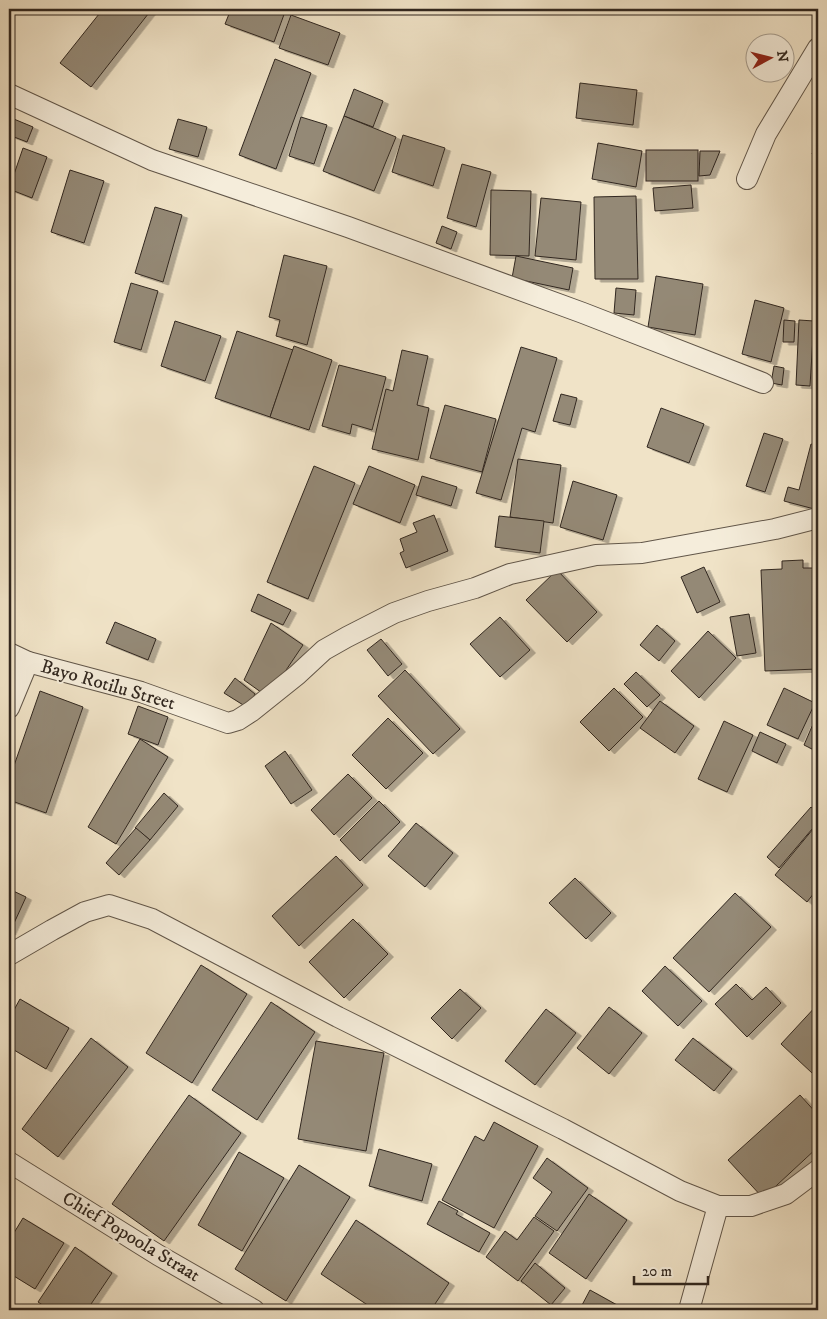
<svg xmlns="http://www.w3.org/2000/svg" width="827" height="1319" viewBox="0 0 827 1319" font-family="'IM FELL DW Pica',serif">
  <defs>
    <filter id="shadow"><feDropShadow dx="5.5" dy="3" stdDeviation="0" flood-color="#0004"/></filter>
  </defs>
  <rect width="100%" height="100%" fill="#f0e3c7"/>
  <filter id="stains"><feTurbulence type="fractalNoise" baseFrequency=".004" numOctaves="4"/><feColorMatrix values="0 0 0 0 .2 0 0 0 0 .09 0 0 0 0 .02 0 0 0 .5 -.17"/></filter>
  <radialGradient id="worn" r=".72"><stop offset=".6" stop-color="#630" stop-opacity="0"/><stop offset="1" stop-color="#630" stop-opacity=".3"/></radialGradient>
  <g fill="#948976" stroke="#31271f" filter="url(#shadow)">
    <path d="M103 9H152L91 87 60 63Z"/>
    <path d="M231 9H286L274 42 225 24Z"/>
    <path d="M291 15 340 33 328 65 279 48Z"/>
    <path d="M275 59 311 73 276 169 239 155Z"/>
    <path d="M580 83 637 90 633 125 576 118Z"/>
    <path d="M354 89 383 101 373 127 344 116Z"/>
    <path d="M344 116 396 137 374 191 323 171Z"/>
    <path d="M9 117 33 127 27 142 9 135Z"/>
    <path d="M301 117 327 125 314 164 289 156Z"/>
    <path d="M178 119 207 127 198 157 169 149Z"/>
    <path d="M403 135 445 148 433 186 392 172Z"/>
    <path d="M818 140V156L812 154Z"/>
    <path d="M598 143 642 151 636 187 592 179Z"/>
    <path d="M23 148 47 157 32 198 9 189Z"/>
    <rect x="646" y="150" width="52" height="31"/>
    <path d="M700 151H720L710 175 699 176Z"/>
    <path d="M462 164 491 172 476 227 447 218Z"/>
    <path d="M70 170 104 181 84 243 51 232Z"/>
    <path d="M691 185 693 208 655 211 653 188Z"/>
    <path d="M491 190 531 191 529 256 490 255Z"/>
    <path d="M636 196 638 279H595L594 197Z"/>
    <path d="M541 198 581 202 576 260 535 256Z"/>
    <path d="M155 207 182 215 163 282 135 273Z"/>
    <path d="M442 226 457 232 451 249 436 243Z"/>
    <path d="M284 255 327 266 307 345 276 336 280 320 269 317Z"/>
    <path d="M516 256 573 268 569 290 512 278Z"/>
    <path d="M656 276 703 284 695 335 648 327Z"/>
    <path d="M131 283 158 291 141 350 114 342Z"/>
    <path d="M616 288 636 290 634 315 614 313Z"/>
    <path d="M755 300 784 308 771 362 742 354Z"/>
    <path d="M784 320 795 321 794 342H783Z"/>
    <path d="M799 320 814 321 810 386 796 385Z"/>
    <path d="M175 321 221 336 205 381 161 366Z"/>
    <path d="M237 331 293 350 270 417 215 398Z"/>
    <path d="M294 346 332 360 309 430 270 417Z"/>
    <path d="M521 347 557 358 535 432 522 428 501 500 476 493Z"/>
    <path d="M402 350 428 356 417 405 429 408 418 460 372 449 386 389 393 391Z"/>
    <path d="M339 365 386 377 372 430 352 424 350 434 322 426Z"/>
    <path d="M774 366 784 368 782 385 771 383Z"/>
    <path d="M561 394 577 398 570 425 553 421Z"/>
    <path d="M445 405 496 419 482 472 430 458Z"/>
    <path d="M661 408 704 424 689 463 647 447Z"/>
    <path d="M764 433 783 439 765 492 746 486Z"/>
    <path d="M811 444 818 446V482L815 495 818 496V510L784 501 788 487 799 490Z"/>
    <path d="M518 459 561 465 553 523 510 517Z"/>
    <path d="M314 466 355 483 308 599 267 582Z"/>
    <path d="M369 466 415 485 400 523 353 504Z"/>
    <path d="M422 476 457 487 451 506 416 495Z"/>
    <path d="M573 481 617 495 603 540 560 527Z"/>
    <path d="M434 515 448 551 406 568 400 553 404 551 400 539 417 532 413 523Z"/>
    <path d="M499 516 544 521 540 553 495 547Z"/>
    <path d="M818 547V565L814 548Z"/>
    <path d="M803 560V568H814L818 669 765 671 761 570 782 569V561Z"/>
    <path d="M704 567 720 602 697 613 681 577Z"/>
    <path d="M557 570 597 612 567 642 526 600Z"/>
    <path d="M258 594 291 610 283 625 251 611Z"/>
    <path d="M749 614 756 653 737 656 730 617Z"/>
    <path d="M500 617 530 650 500 677 470 644Z"/>
    <path d="M115 622 156 639 148 660 106 643Z"/>
    <path d="M271 623 303 645 274 688 265 695 244 680Z"/>
    <path d="M657 625 675 641 659 661 640 645Z"/>
    <path d="M708 631 736 658 699 698 671 671Z"/>
    <path d="M381 639 402 664 388 676 367 650Z"/>
    <path d="M405 670 460 729 433 754 378 696Z"/>
    <path d="M636 672 660 695 647 707 624 684Z"/>
    <path d="M235 678 255 694 248 708 224 693Z"/>
    <path d="M614 688 643 717 609 751 580 722Z"/>
    <path d="M784 688 815 703 798 739 767 725Z"/>
    <path d="M40 691 83 707 46 813 9 800V780Z"/>
    <path d="M660 701 694 726 675 753 640 728Z"/>
    <path d="M138 706 168 717 158 745 128 734Z"/>
    <path d="M388 718 423 753 386 789 352 755Z"/>
    <path d="M724 721 753 735 727 792 698 779Z"/>
    <path d="M813 724 818 726V752L804 745Z"/>
    <path d="M760 732 786 744 777 763 752 751Z"/>
    <path d="M140 739 168 757 116 844 88 827Z"/>
    <path d="M285 751 312 790 291 804 265 766Z"/>
    <path d="M348 774 372 798 334 835 311 810Z"/>
    <path d="M164 793 178 806 150 840 135 828Z"/>
    <path d="M379 801 400 822 360 861 340 840Z"/>
    <path d="M811 807 818 813V822L779 868 767 857Z"/>
    <path d="M416 823 453 853 425 887 388 856Z"/>
    <path d="M818 823V888L807 902 775 875Z"/>
    <path d="M136 828 150 840 119 875 106 863Z"/>
    <path d="M336 856 363 885 299 946 272 916Z"/>
    <path d="M575 878 611 913 586 939 549 903Z"/>
    <path d="M9 889 26 897 10 932H9Z"/>
    <path d="M735 893 771 927 709 992 673 958Z"/>
    <path d="M353 919 388 954 344 998 309 962Z"/>
    <path d="M201 965 247 994 192 1083 146 1053Z"/>
    <path d="M665 966 702 1001 678 1026 642 991Z"/>
    <path d="M736 984 752 1000 766 987 781 1003 747 1037 715 1004Z"/>
    <path d="M460 989 481 1008 452 1039 431 1018Z"/>
    <path d="M20 999 69 1028 46 1069 9 1047V1019Z"/>
    <path d="M271 1002 315 1032 257 1120 212 1090Z"/>
    <path d="M818 1004V1066L812 1073 781 1044Z"/>
    <path d="M609 1007 642 1033 609 1074 577 1048Z"/>
    <path d="M546 1009 576 1033 535 1085 505 1061Z"/>
    <path d="M91 1038 128 1067 58 1157 22 1129Z"/>
    <path d="M693 1038 732 1069 714 1091 675 1060Z"/>
    <path d="M316 1041 384 1053 366 1151 298 1139Z"/>
    <path d="M189 1095 241 1133 164 1241 112 1204Z"/>
    <path d="M800 1095 818 1115V1147L763 1198 728 1160Z"/>
    <path d="M494 1122 538 1146 494 1228 442 1200 475 1136 484 1141Z"/>
    <path d="M379 1149 432 1164 422 1201 369 1186Z"/>
    <path d="M239 1152 284 1178 242 1251 198 1225Z"/>
    <path d="M547 1158 588 1188 557 1231 535 1216 552 1192 533 1178Z"/>
    <path d="M299 1165 350 1197 286 1301 235 1269Z"/>
    <path d="M589 1194 627 1220 586 1279 549 1253Z"/>
    <path d="M439 1201 458 1211 456 1214 490 1233 479 1252 427 1224Z"/>
    <path d="M534 1217 554 1231 518 1281 486 1257 505 1231 517 1240Z"/>
    <path d="M23 1218 64 1243 35 1289 9 1273V1241Z"/>
    <path d="M356 1220 449 1283 431 1310H375L321 1274Z"/>
    <path d="M75 1247 112 1273 87 1310H50L38 1302Z"/>
    <path d="M535 1263 565 1288 551 1305 521 1281Z"/>
    <path d="M590 1290 626 1310H587L581 1307Z"/>
  </g>
  <g fill="none" stroke-linecap="round" stroke-linejoin="round">
    <g stroke="#615649" stroke-width="22">
      <g id="minor">
        <path d="M9 94 152 160 348 227 583 313 763 383"/>
        <path d="M747 179 766 134 818 48"/>
        <path d="M9 653 28 662 141 692 228 723 238 720 252 711 297 675 324 650 347 637 394 613 428 601 475 588 510 574 596 555 642 553 775 529 818 518"/>
        <path d="M9 708 28 662"/>
        <path d="M9 955 52 930 85 912 109 905 152 919 338 1017 563 1129 680 1191 718 1206H751L786 1194 818 1170"/>
        <path d="M9 1162 158 1255 254 1310"/>
        <path d="M689 1310 718 1206"/>
      </g>
    </g>
    <use href="#minor" stroke="#f5eddb" stroke-width="20"/>
  </g>
  <g text-anchor="middle" dominant-baseline="central" stroke-width="4" stroke-linejoin="round" paint-order="stroke">
    <g font-size="19" fill="#31271f" stroke="#f5eddb">
      <text transform="translate(108 685) rotate(16)">Bayo Rotilu Street</text>
      <text transform="translate(131 1237) rotate(31)">Chief Popoola Straat</text>
    </g>
  </g>
  <rect width="827" height="1319" fill="none" stroke="#f0e3c7" stroke-width="30"/>
  <rect x="10" y="10" width="807" height="1299" fill="none" stroke="#31271f" stroke-width="2.5"/>
  <rect x="15" y="15" width="797" height="1289" fill="none" stroke="#31271f"/>
  <g transform="translate(770 58) rotate(83)"><circle r="24" fill="#f5eddb" stroke="#a79e90"/>
  <path d="M0-4L9 19L0 12L-9 19Z" fill="#8f2418"/>
  <text y="-8" font-size="14" font-weight="bold" text-anchor="middle" fill="#31271f">N</text>
  </g>
  <path d="M634 1276v8h74v-8" fill="none" stroke="#31271f" stroke-width="2.5"/>
  <text x="642" y="1276" font-size="15" fill="#31271f" stroke="#f5eddb" stroke-width="4" paint-order="stroke">20 m</text>
  <rect width="100%" height="100%" filter="url(#stains)"/>
  <rect width="100%" height="100%" fill="url(#worn)"/>
</svg>
